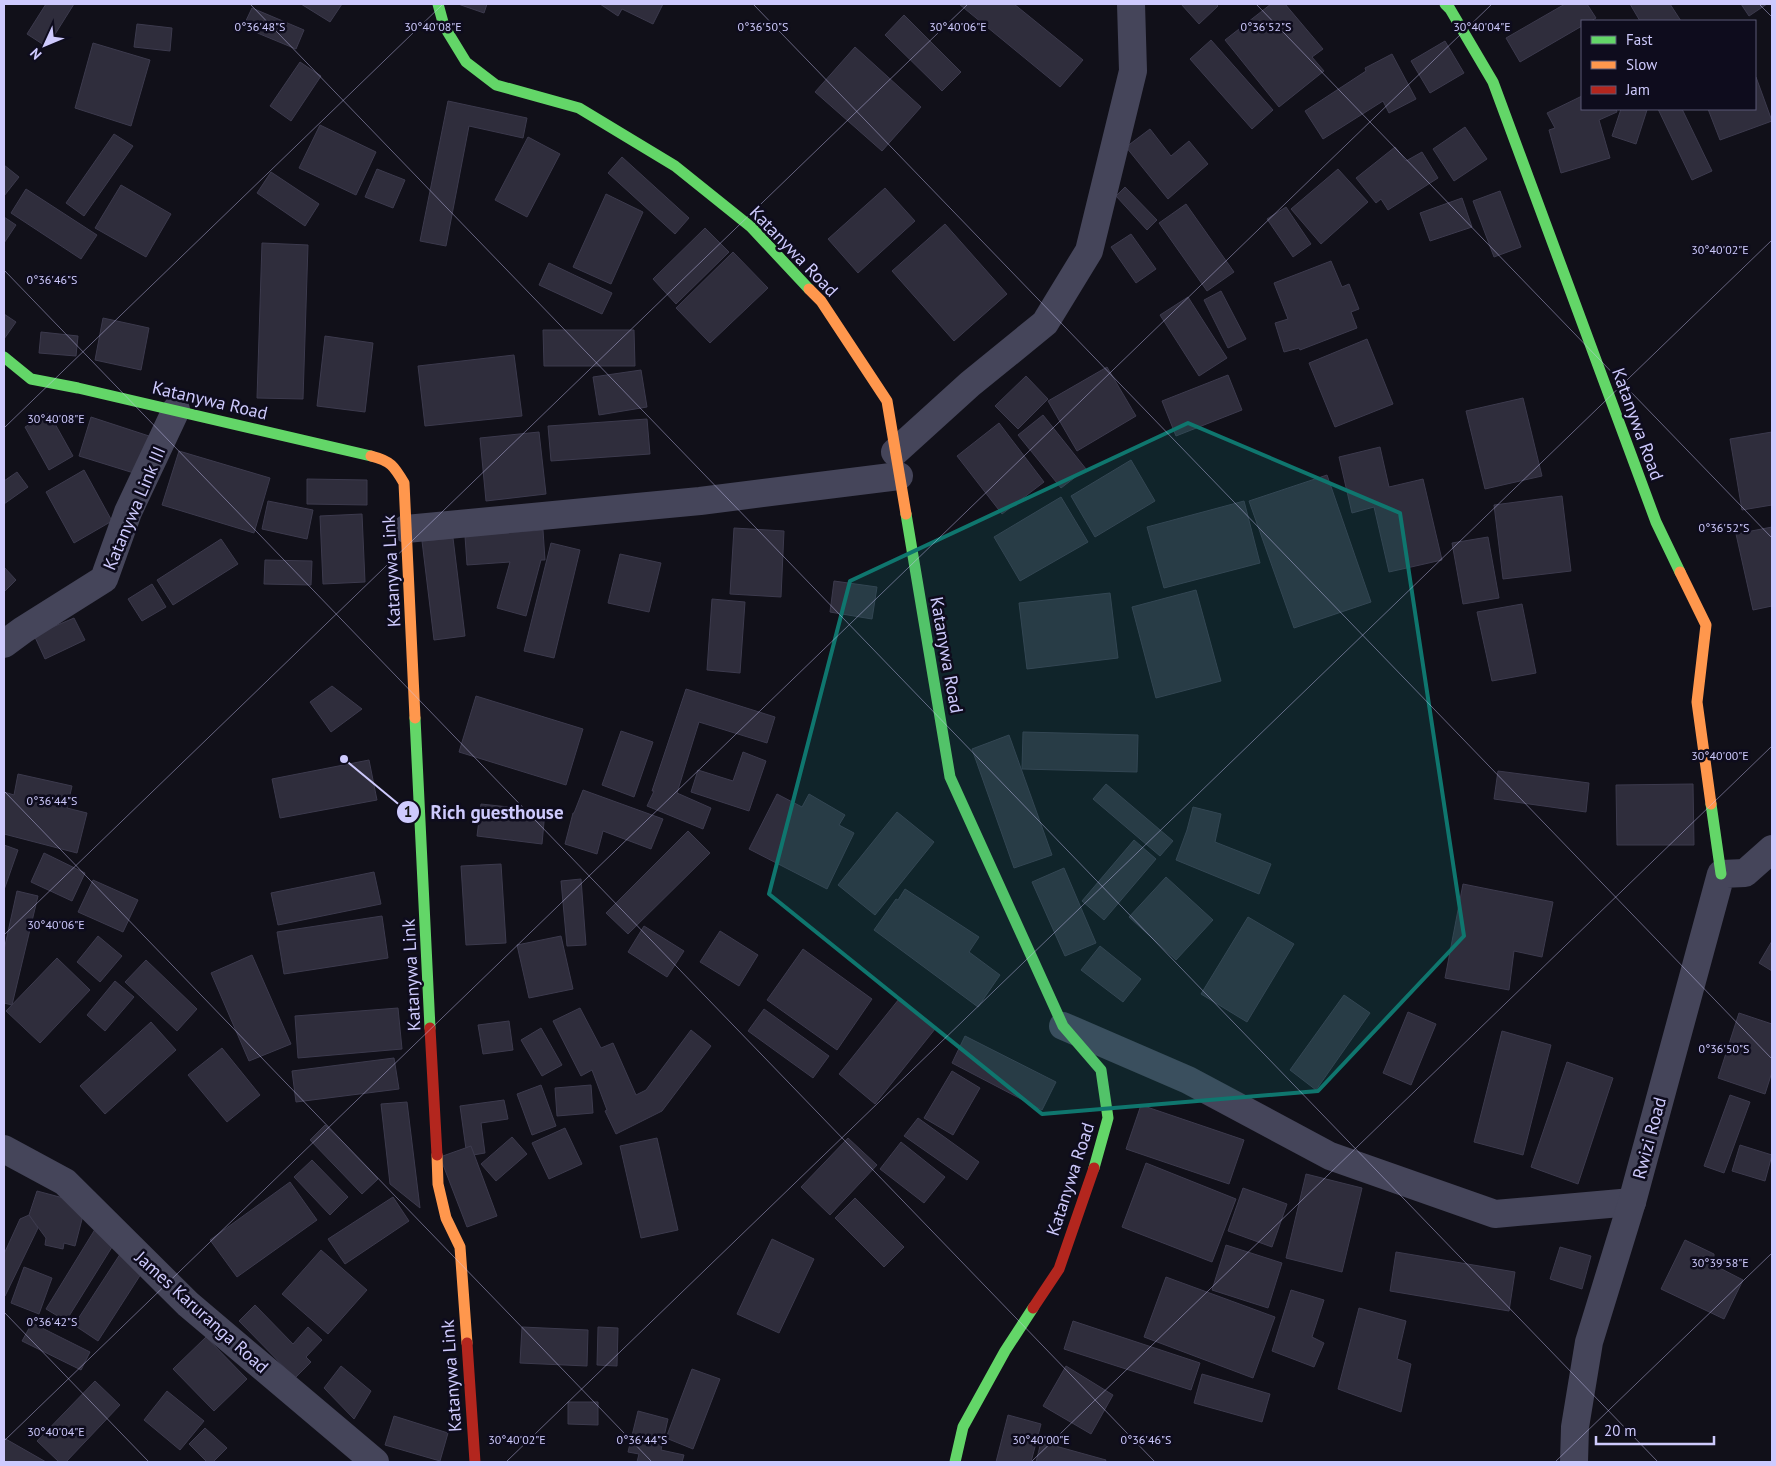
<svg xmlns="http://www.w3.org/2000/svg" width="1776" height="1466" viewBox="0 0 1776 1466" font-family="'PT Sans',sans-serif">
  <rect width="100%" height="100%" fill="#111019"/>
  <g fill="#2f2d3c" stroke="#3c3a4d">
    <path d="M46 4H74L47 47 27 34Z"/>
    <path d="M301 4H342L330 22Z"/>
    <path d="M458 4H487L484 13Z"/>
    <path d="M600 4H663L653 24 622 9 618 16Z"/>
    <path d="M959 4H1014L1083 60 1060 87Z"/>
    <path d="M1181 4H1216L1218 6 1199 24Z"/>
    <path d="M1271 4H1285L1323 49 1312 57 1324 71 1279 107 1225 40Z"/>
    <path d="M1565 4H1587L1596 18 1591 21H1582V26L1520 62 1506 38Z"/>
    <path d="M1630 4H1670L1681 21H1640Z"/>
    <path d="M1741 4H1767L1749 16Z"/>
    <path d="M252 8 304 30 296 49 243 27Z"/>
    <path d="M904 15 961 72 942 91 885 35Z"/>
    <path d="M137 24 172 28 170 51 134 47Z"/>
    <path d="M1211 40 1273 110 1252 129 1190 59Z"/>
    <path d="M1445 41 1464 73 1430 93 1411 61Z"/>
    <path d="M93 43 150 60 131 126 75 108Z"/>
    <path d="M855 47 921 107 882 151 815 92Z"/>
    <path d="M1392 54 1416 99 1389 113 1383 101 1323 139 1305 111 1366 71 1365 68Z"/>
    <path d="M300 62 321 76 291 121 270 106Z"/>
    <path d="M1755 77H1756L1772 121 1720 140 1708 109H1755Z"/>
    <path d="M1582 96V109H1616L1617 112 1599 120 1610 158 1561 173 1549 130 1555 128 1547 113Z"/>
    <path d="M448 101 527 118 523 138 469 126 446 246 420 241Z"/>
    <path d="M1621 109 1647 110 1636 144 1612 136Z"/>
    <path d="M1658 109H1682L1712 171 1692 180Z"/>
    <path d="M320 125 376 152 356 195 299 168Z"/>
    <path d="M1465 127 1487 159 1454 181 1433 149Z"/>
    <path d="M1150 129 1171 156 1189 141 1208 164 1168 199 1126 147Z"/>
    <path d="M114 134 133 146 84 216 66 203Z"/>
    <path d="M528 137 560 154 527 217 495 200Z"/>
    <path d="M1395 147 1406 161 1422 152 1438 178 1388 210 1381 199 1376 203 1356 178Z"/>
    <path d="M622 157 689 218 675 234 608 173Z"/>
    <path d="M4 165 19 177 4 196Z"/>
    <path d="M377 169 405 180 393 208 365 197Z"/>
    <path d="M1338 169 1368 202 1321 244 1291 209Z"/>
    <path d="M271 172 319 204 305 226 257 193Z"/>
    <path d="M121 185 171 214 146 257 95 228Z"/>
    <path d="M1125 187 1157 220 1147 230 1116 196Z"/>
    <path d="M885 188 915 221 858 273 828 239Z"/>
    <path d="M26 189 97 235 81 259 11 213Z"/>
    <path d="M1500 191 1521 247 1494 257 1473 201Z"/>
    <path d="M606 194 643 212 611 284 573 267Z"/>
    <path d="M1462 198 1472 227 1430 241 1420 213Z"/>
    <path d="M1186 204 1234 272 1207 291 1159 223Z"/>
    <path d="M1286 207 1311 244 1293 257 1267 219Z"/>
    <path d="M4 217 16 225 4 243Z"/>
    <path d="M945 224 1007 294 954 341 892 271Z"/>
    <path d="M705 228 729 252 676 304 653 279Z"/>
    <path d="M1131 234 1156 269 1136 283 1111 247Z"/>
    <path d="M262 243 308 245 303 399 257 398Z"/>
    <path d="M733 252 768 288 710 343 676 308Z"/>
    <path d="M1331 261 1342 287 1349 284 1359 309 1351 312 1357 328 1300 350 1299 348 1284 352 1275 323 1288 319 1274 283Z"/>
    <path d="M549 263 612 293 602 314 539 285Z"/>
    <path d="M1221 291 1246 339 1228 348 1204 300Z"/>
    <path d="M1188 297 1227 358 1199 376 1160 315Z"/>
    <path d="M4 314 16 322 4 339Z"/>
    <path d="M103 318 149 328 141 370 95 360Z"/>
    <path d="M543 330H634L635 366H544Z"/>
    <path d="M41 332 78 336 76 356 39 353Z"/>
    <path d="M325 336 373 343 365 412 317 406Z"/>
    <path d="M1367 339 1393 404 1335 427 1309 363Z"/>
    <path d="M514 355 522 416 425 426 418 366Z"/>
    <path d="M1107 367 1136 416 1077 451 1048 401Z"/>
    <path d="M641 370 647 407 599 415 593 377Z"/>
    <path d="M1228 375 1242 410 1176 436 1162 401Z"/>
    <path d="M1026 376 1048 399 1018 429 995 406Z"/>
    <path d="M1523 398 1542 476 1485 489 1466 411Z"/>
    <path d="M49 413 73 456 49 470 25 427Z"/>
    <path d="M1043 415 1086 469 1061 488 1018 435Z"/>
    <path d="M91 417 149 436 137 474 79 456Z"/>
    <path d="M647 419 650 454 551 461 548 426Z"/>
    <path d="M999 423 1044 482 1002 514 957 456Z"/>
    <path d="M539 432 546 494 486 501 480 438Z"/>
    <path d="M1772 432V505L1742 510 1730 439Z"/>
    <path d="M1380 447 1389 487 1423 479 1442 560 1389 572 1374 507 1352 513 1339 457Z"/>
    <path d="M179 451 270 478 254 533 162 505Z"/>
    <path d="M1131 460 1155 501 1095 537 1071 496Z"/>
    <path d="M84 470 112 521 74 543 46 492Z"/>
    <path d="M17 472 28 487 4 504V481Z"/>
    <path d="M1327 475 1371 602 1294 628 1249 501Z"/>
    <path d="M307 479 367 480V505L307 504Z"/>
    <path d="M1562 496 1571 571 1503 579 1494 505Z"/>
    <path d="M1061 497 1088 542 1020 581 994 537Z"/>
    <path d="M268 501 313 510 307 539 262 529Z"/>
    <path d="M1244 501 1260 563 1164 588 1147 527Z"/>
    <path d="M362 514 365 582 323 584 320 516Z"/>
    <path d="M1772 527V606L1753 610 1736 534Z"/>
    <path d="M734 528 784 531 781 597 730 594Z"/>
    <path d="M543 530 545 560H541L526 616 497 608 510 562 467 565 465 536Z"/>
    <path d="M1488 537 1499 598 1463 604 1452 543Z"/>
    <path d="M453 538 465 636 434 640 422 541Z"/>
    <path d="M221 539 238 564 173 605 157 580Z"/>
    <path d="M551 543 580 550 554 658 524 651Z"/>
    <path d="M620 554 661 563 649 612 608 603Z"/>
    <path d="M265 560 312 561 311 585 264 584Z"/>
    <path d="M4 567 16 580 4 592Z"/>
    <path d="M834 581 877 587 872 619 830 612Z"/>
    <path d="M152 584 166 607 142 621 128 599Z"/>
    <path d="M1196 590 1221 681 1156 698 1132 607Z"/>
    <path d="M1110 593 1118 658 1027 669 1019 603Z"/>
    <path d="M712 599 745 602 740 673 707 670Z"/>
    <path d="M1522 604 1536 673 1492 681 1477 612Z"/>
    <path d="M74 618 85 640 45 659 34 635Z"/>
    <path d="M332 686 362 709 331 732 310 702Z"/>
    <path d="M686 689 775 717 767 743 699 722 677 793 711 808 703 829 647 806 654 791H652Z"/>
    <path d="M476 696 583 729 566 785 459 752Z"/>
    <path d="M621 731 653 742 634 797 602 785Z"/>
    <path d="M1023 732 1138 735 1137 772 1022 769Z"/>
    <path d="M1009 735 1052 855 1014 868 972 749Z"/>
    <path d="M743 752 766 761 749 811 691 792 698 770 733 781Z"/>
    <path d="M369 760 377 800 280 818 272 779Z"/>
    <path d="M1498 771 1589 783 1586 812 1494 799Z"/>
    <path d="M18 774 72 786 67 808 87 813 77 853 4 834V792L14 795Z"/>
    <path d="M1106 784 1173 841 1160 856 1093 799Z"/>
    <path d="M1693 784 1694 845H1617L1616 785Z"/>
    <path d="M583 790 663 819 651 849 603 831 597 854 565 844 573 813H574Z"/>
    <path d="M777 794 802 807 809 794 845 815 839 825 854 833 827 889 749 849Z"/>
    <path d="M481 804 545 811 542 844 477 836Z"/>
    <path d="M1193 807 1221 814 1215 842 1271 864 1259 894 1176 860 1187 830Z"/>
    <path d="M897 812 934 842 875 915 838 885Z"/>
    <path d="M688 831 710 853 628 934 606 913Z"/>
    <path d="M1134 840 1156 859 1104 920 1082 901Z"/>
    <path d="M4 845 18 850 4 890Z"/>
    <path d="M44 853 85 873 72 901 31 882Z"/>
    <path d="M501 864 506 943 466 945 461 866Z"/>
    <path d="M1064 868 1096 943 1065 956 1032 882Z"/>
    <path d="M374 872 381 904 278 925 271 893Z"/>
    <path d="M1166 877 1213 920 1176 960 1129 917Z"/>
    <path d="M581 879 586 945 567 946 561 881Z"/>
    <path d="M93 880 138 900 123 932 78 912Z"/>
    <path d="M1463 884 1553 902 1542 957 1514 951 1509 990 1445 978Z"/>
    <path d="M905 889 979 937 969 952 1000 975 978 1007 874 930 896 899 898 900Z"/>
    <path d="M17 891 38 896 12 1005 4 1003V950Z"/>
    <path d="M382 916 388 958 284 974 277 932Z"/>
    <path d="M1248 917 1294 944 1247 1022 1201 994Z"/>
    <path d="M644 926 684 951 667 977 628 952Z"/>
    <path d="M720 931 758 955 739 986 700 962Z"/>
    <path d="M98 936 122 956 100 982 77 962Z"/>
    <path d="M561 936 573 989 529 998 517 945Z"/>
    <path d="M1772 941V971L1759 963Z"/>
    <path d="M1100 946 1141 979 1123 1002 1081 970Z"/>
    <path d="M803 949 872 999 837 1050 767 1000Z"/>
    <path d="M252 955 291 1044 249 1061 211 973Z"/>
    <path d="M57 958 90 990 40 1043 6 1011Z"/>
    <path d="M146 960 197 1009 177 1031 125 982Z"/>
    <path d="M115 981 134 997 105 1031 87 1015Z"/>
    <path d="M1344 995 1370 1013 1316 1090 1290 1070Z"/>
    <path d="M899 999 935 1029 875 1104 839 1074Z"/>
    <path d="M398 1008 402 1049 298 1058 295 1016Z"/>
    <path d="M580 1008 601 1048 613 1043 636 1095 646 1090 691 1030 711 1046 662 1111 616 1134 605 1111 607 1110 592 1070 581 1076 553 1021Z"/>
    <path d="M764 1009 829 1056 813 1078 748 1031Z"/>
    <path d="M1408 1012 1436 1024 1411 1085 1383 1073Z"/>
    <path d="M1739 1013 1772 1024V1072L1765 1094 1718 1078Z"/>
    <path d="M509 1021 513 1050 483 1054 478 1025Z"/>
    <path d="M151 1022 176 1050 105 1114 80 1086Z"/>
    <path d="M541 1028 562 1065 542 1076 521 1040Z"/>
    <path d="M1502 1031 1551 1045 1523 1155 1474 1142Z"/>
    <path d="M965 1036 1056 1082 1042 1110 952 1063Z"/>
    <path d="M222 1048 260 1095 227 1122 188 1075Z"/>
    <path d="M394 1058 399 1089 296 1102 292 1071Z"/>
    <path d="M1567 1062 1613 1078 1578 1184 1531 1167Z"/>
    <path d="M952 1071 980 1088 953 1135 924 1118Z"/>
    <path d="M541 1085 556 1126 532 1135 517 1094Z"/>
    <path d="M591 1085 593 1113 557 1116 555 1088Z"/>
    <path d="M1730 1095 1750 1102 1724 1173 1704 1166Z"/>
    <path d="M504 1100 508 1119 481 1123 485 1153 467 1156 460 1106Z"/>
    <path d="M407 1102 420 1208 390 1184 381 1104Z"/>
    <path d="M1141 1105 1244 1140 1229 1184 1126 1149Z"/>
    <path d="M918 1118 979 1162 967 1180 904 1136Z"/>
    <path d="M325 1125 378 1179 362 1194 310 1140Z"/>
    <path d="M565 1128 582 1164 549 1179 532 1143Z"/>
    <path d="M512 1137 527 1154 496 1181 481 1164Z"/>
    <path d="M657 1138 678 1230 641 1238 620 1146Z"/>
    <path d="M848 1138 877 1165 830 1215 801 1187Z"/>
    <path d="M901 1142 945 1177 924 1203 880 1169Z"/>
    <path d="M1740 1145 1772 1155 1765 1181 1732 1171Z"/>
    <path d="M471 1146 497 1216 467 1227 440 1157Z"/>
    <path d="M312 1160 348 1197 330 1215 294 1177Z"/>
    <path d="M1146 1163 1236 1199 1212 1262 1122 1227Z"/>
    <path d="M1306 1174 1362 1188 1342 1272 1286 1258Z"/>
    <path d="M290 1182 317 1220 237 1277 210 1240Z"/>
    <path d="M1243 1188 1287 1204 1272 1247 1228 1231Z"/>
    <path d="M37 1191 86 1204 75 1246 64 1243 63 1249 45 1245 46 1238 29 1215Z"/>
    <path d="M393 1197 409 1221 345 1264 328 1239Z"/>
    <path d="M855 1198 904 1247 884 1267 835 1218Z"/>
    <path d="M29 1215 38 1228 5 1296 4 1295V1254L20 1219Z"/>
    <path d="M97 1226 117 1239 66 1321 46 1309Z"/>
    <path d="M772 1239 814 1259 779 1333 737 1314Z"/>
    <path d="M1685 1240 1714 1254V1265L1743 1280 1724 1319 1661 1289Z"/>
    <path d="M126 1245 150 1260 98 1341 74 1325Z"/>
    <path d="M1226 1245 1282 1263 1268 1308 1212 1290Z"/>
    <path d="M1560 1247 1591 1256 1582 1289 1550 1279Z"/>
    <path d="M321 1250 367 1290 328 1334 282 1294Z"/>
    <path d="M1396 1252 1515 1272 1509 1311 1390 1291Z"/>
    <path d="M24 1267 52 1278 39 1314 11 1303Z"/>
    <path d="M1166 1277 1275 1317 1253 1378 1144 1337Z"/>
    <path d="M1291 1290 1324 1300 1312 1337 1324 1343 1314 1367 1272 1351Z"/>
    <path d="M255 1305 293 1344 308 1327 322 1340 306 1357 311 1362 295 1378 239 1321Z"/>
    <path d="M1359 1308 1406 1321 1397 1359 1411 1364 1401 1412 1338 1389Z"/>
    <path d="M1073 1321 1200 1363 1191 1390 1064 1349Z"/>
    <path d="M32 1323 90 1352 81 1370 22 1341Z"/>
    <path d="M522 1327 588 1330 587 1366 520 1363Z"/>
    <path d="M598 1327 618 1328 617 1366 597 1365Z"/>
    <path d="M206 1337 247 1379 214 1411 173 1369Z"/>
    <path d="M341 1366 371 1391 354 1419 324 1388Z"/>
    <path d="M1066 1366 1113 1395 1091 1434 1043 1406Z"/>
    <path d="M692 1369 720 1379 693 1449 666 1438Z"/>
    <path d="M1202 1374 1270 1394 1262 1422 1194 1403Z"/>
    <path d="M95 1381 120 1405 66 1462H59L37 1441Z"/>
    <path d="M167 1391 204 1421 180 1450 144 1420Z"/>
    <path d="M568 1402H598V1425L568 1424Z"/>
    <path d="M638 1411 668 1419 661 1450 684 1455 682 1462H637L639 1454 628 1452Z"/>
    <path d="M1008 1415 1041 1424 1031 1462H996Z"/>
    <path d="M394 1416 448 1433 440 1461 385 1445Z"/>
    <path d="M205 1428 227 1448 213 1462H207L189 1444Z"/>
    <path d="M4 1438 46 1462H4Z"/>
    <path d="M1041 1442 1106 1460 1105 1462H1036Z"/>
  </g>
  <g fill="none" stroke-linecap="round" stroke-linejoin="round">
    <g stroke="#45455a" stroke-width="28">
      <path d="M895 452 970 384 1045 323 1089 251 1133 71 1131 4"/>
      <path d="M406 529 700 501 899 476"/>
      <path d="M4 644 23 630 104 579 128 512 176 410"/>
      <path d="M1063 1026 1188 1080 1330 1156 1495 1214 1632 1202"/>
      <path d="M4 1149 65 1182 188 1304 375 1462"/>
      <path d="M1574 1462 1575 1427 1589 1342 1632 1202 1721 874 1745 873 1772 849"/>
    </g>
    <g stroke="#63d668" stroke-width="11">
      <path d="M438 4 444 26 466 62 496 85 579 108 675 166 751 227 809 289"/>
      <path d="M1445 4 1450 9 1493 82 1656 522 1680 572"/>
      <path d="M4 357 31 379 78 388 371 456"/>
      <path d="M906 514 950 777 1063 1026 1101 1070 1108 1118 1094 1168"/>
      <path d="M415 718 430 1028"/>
      <path d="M1711 804 1721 874"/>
      <path d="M955 1462 963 1427 1005 1351 1033 1308"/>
    </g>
    <g stroke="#ff974d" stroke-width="11">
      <path d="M809 289 821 301 887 401 906 514"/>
      <path d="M371 456C391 461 394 466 404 483L415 718"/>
      <path d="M1680 572 1706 625 1697 702 1711 804"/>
      <path d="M437 1155 438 1184 446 1218 460 1247 467 1343"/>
    </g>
    <g stroke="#b3261e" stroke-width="11">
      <path d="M430 1028 437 1155"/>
      <path d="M1033 1308 1059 1269 1094 1168"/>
      <path d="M467 1343 475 1462"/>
    </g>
  </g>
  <path fill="#0f766e" fill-opacity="0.2" stroke="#0f766e" stroke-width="4" stroke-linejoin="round" d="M1188 423 1400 513 1464 936 1318 1091 1042 1114 769 894 850 581Z"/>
  <path fill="none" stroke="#cecafd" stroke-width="1" stroke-opacity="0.45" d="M250 4 1658 1462M753 4 1772 1059M1256 4 1772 538M1759 4 1772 17M4 270 1155 1462M4 428 443 4M4 791 652 1462M4 935 968 4M4 1312 149 1462M4 1441 1492 4M506 1462 1772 240M1031 1462 1772 746M1555 1462 1772 1253"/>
  <g text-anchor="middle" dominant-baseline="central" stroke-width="5" stroke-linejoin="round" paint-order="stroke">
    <g font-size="18" fill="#cecafd" stroke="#0e0c1d">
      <text transform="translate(794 251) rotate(46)">Katanywa Road</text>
      <text transform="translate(210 400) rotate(13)">Katanywa Road</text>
      <text transform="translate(1638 424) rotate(70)">Katanywa Road</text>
      <text transform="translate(134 508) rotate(-67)">Katanywa Link III</text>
      <text transform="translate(391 571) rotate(-93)">Katanywa Link</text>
      <text transform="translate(947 655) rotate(80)">Katanywa Road</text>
      <text transform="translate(411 975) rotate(-93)">Katanywa Link</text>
      <text transform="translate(1649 1138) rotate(-75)">Rwizi Road</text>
      <text transform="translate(1070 1179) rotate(-72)">Katanywa Road</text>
      <text transform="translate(202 1312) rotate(42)">James Karuranga Road</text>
      <text transform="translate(451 1376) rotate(-94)">Katanywa Link</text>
    </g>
  </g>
  <g font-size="12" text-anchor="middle" fill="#cecafd" stroke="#0e0c1d" stroke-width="5" stroke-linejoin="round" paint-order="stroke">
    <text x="433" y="31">30°40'08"E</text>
    <text x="958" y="31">30°40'06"E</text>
    <text x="1482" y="31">30°40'04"E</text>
    <text x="260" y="31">0°36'48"S</text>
    <text x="763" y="31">0°36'50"S</text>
    <text x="1266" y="31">0°36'52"S</text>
    <text x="1720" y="254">30°40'02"E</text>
    <text x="52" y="284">0°36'46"S</text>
    <text x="56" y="423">30°40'08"E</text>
    <text x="1724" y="532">0°36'52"S</text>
    <text x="1720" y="760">30°40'00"E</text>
    <text x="52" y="805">0°36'44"S</text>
    <text x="56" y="929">30°40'06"E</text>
    <text x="1724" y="1053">0°36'50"S</text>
    <text x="1720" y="1267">30°39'58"E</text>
    <text x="52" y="1326">0°36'42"S</text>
    <text x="56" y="1436">30°40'04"E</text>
    <text x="642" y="1444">0°36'44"S</text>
    <text x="1146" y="1444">0°36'46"S</text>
    <text x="517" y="1444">30°40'02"E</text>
    <text x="1041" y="1444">30°40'00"E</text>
  </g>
  <path fill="none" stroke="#cecafd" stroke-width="2" d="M344 759L408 812"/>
  <g fill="#cecafd" stroke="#0e0c1d" stroke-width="2">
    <circle cx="344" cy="759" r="5"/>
    <circle cx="408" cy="812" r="12"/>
  </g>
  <g font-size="15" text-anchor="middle" font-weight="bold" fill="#111">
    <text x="408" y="817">1</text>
  </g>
  <g font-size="19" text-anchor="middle" font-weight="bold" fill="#cecafd" stroke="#0e0c1d" stroke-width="5" stroke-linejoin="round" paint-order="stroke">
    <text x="497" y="819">Rich guesthouse</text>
  </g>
  <rect width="1776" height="1466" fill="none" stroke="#cecafd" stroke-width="10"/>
  <rect x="1581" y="20" width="175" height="90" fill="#0e0c1d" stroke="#5b5877"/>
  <rect x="1591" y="36" width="25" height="8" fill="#63d668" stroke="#5b5877"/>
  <text x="1626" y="45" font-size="15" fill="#cecafd">Fast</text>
  <rect x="1591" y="61" width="25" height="8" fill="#ff974d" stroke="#5b5877"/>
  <text x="1626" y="70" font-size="15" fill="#cecafd">Slow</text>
  <rect x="1591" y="86" width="25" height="8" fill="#b3261e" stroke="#5b5877"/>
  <text x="1626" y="95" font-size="15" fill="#cecafd">Jam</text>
  <g transform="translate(45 45) rotate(226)" stroke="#0e0c1d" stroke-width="4" paint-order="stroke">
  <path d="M0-4L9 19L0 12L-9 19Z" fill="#cecafd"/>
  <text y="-8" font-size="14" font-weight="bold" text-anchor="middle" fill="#cecafd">N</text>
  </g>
  <path d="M1596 1436v8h118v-8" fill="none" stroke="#cecafd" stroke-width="2.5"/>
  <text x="1604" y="1436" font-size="15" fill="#cecafd" stroke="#0e0c1d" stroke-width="4" paint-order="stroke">20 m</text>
</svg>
